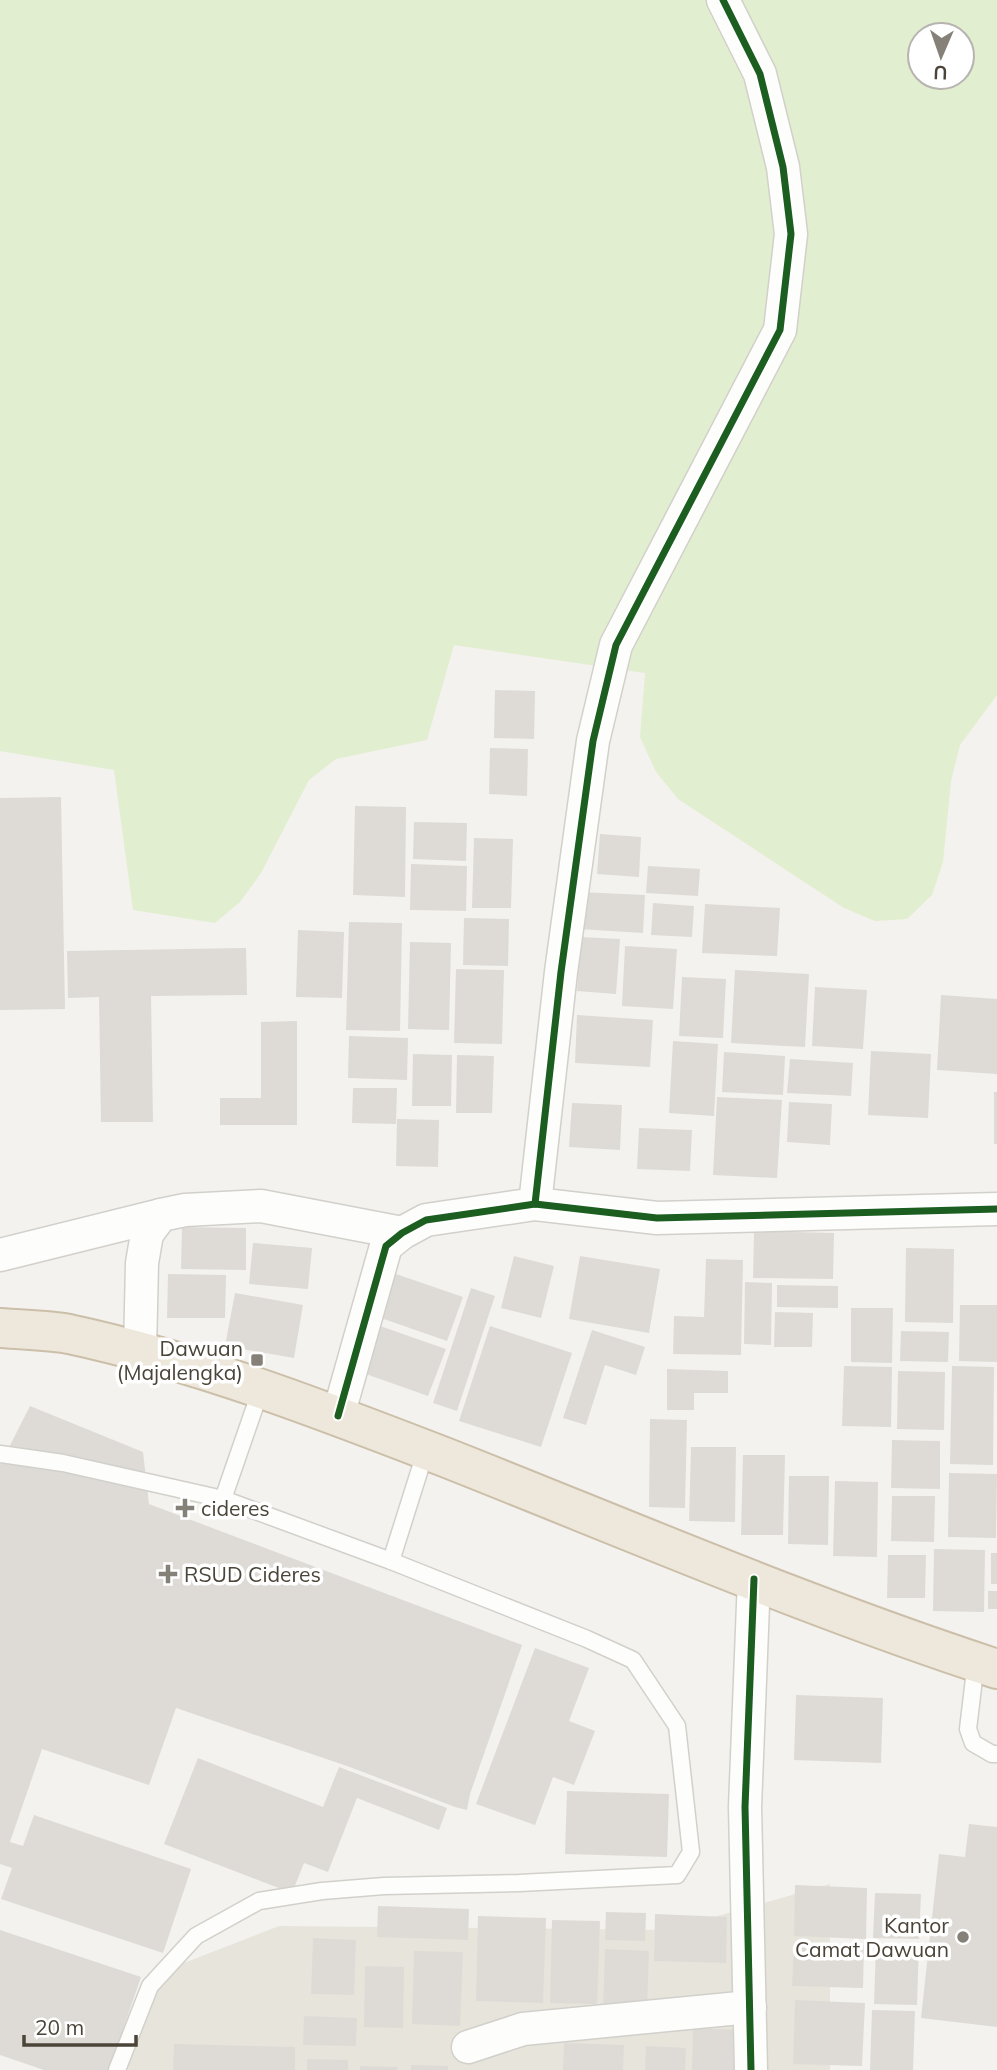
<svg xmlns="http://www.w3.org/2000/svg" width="997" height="2070" viewBox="0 0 997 2070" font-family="Mulish,sans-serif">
  <rect width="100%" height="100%" fill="#f4f2ee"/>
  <path fill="#e7e4dc" d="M830 1884V2070H127L166 1970 279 1926 669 1930Z"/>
  <path fill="#e1eecf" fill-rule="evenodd" d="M0 0H997V695L960 745 951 781 943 862 932 895 907 919 875 921 844 908 678 799 656 772 640 737 645 673 454 645 427 740 336 759 309 780 261 873 240 902 215 923 133 910 114 770 0 751ZM920 35H962V77H920Z"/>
  <g fill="#dedbd6">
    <path d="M495 690 535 691 534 739 494 738Z"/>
    <path d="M490 748 528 749 527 796 489 794Z"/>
    <path d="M61 797 65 1009 0 1010V798Z"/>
    <path d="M355 806 406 807 405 897 353 895Z"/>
    <path d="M414 822 467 823 466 861 413 859Z"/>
    <path d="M600 834 641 837 639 877 597 874Z"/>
    <path d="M474 838 513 839 511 908H472Z"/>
    <path d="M411 864 467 866 466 911 410 910Z"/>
    <path d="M648 866 700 869 698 896 646 893Z"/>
    <path d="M580 892 645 895 643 933 578 929Z"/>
    <path d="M653 903 694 906 692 937 651 935Z"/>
    <path d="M705 904 780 908 777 956 702 953Z"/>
    <path d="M464 918 509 919 508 966 463 965Z"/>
    <path d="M349 922 402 923 400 1031 346 1030Z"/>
    <path d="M298 930 344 932 342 998 296 997Z"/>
    <path d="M580 937 620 939 616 994 577 991Z"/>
    <path d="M410 942 451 943 449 1030 408 1029Z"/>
    <path d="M625 946 677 949 673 1009 622 1006Z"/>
    <path d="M246 948 247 995 151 996 153 1122H101L99 997 68 998 67 951Z"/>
    <path d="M456 969 504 970 502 1044 454 1043Z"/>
    <path d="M735 970 809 974 805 1047 731 1043Z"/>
    <path d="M682 977 726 979 723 1038 679 1036Z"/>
    <path d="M815 987 867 990 863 1049 812 1046Z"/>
    <path d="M941 995 997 999V1074L937 1070Z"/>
    <path d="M577 1015 653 1020 650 1067 575 1063Z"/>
    <path d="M297 1021V1125H220V1098H261V1022Z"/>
    <path d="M349 1036 408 1038 407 1080 348 1078Z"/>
    <path d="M673 1041 718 1044 714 1116 669 1113Z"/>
    <path d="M871 1051 931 1054 928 1118 868 1115Z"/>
    <path d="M724 1052 785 1056 783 1095 722 1092Z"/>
    <path d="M413 1054 452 1055 451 1106H412Z"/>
    <path d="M457 1055 494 1056 492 1113H456Z"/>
    <path d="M790 1059 853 1063 851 1096 787 1093Z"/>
    <path d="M353 1088H397L396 1124 352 1123Z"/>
    <rect x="994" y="1092" width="3" height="52"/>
    <path d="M717 1097 782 1100 777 1178 713 1175Z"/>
    <path d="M789 1102 832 1104 830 1145 787 1142Z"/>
    <path d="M572 1103 622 1105 620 1150 569 1147Z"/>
    <path d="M397 1119 439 1120 438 1167 396 1166Z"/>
    <path d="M639 1128 692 1130 690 1171 637 1169Z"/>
    <path d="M182 1227 246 1228V1270L181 1269Z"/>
    <path d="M754 1231 834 1233 833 1279 753 1278Z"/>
    <path d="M253 1243 312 1248 308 1289 249 1284Z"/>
    <path d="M906 1248 954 1249 953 1323 905 1322Z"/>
    <path d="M514 1256 554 1266 541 1318 501 1308Z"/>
    <path d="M580 1256 660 1269 649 1333 569 1319Z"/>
    <path d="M706 1259 743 1260 741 1355 673 1354 674 1316 704 1317Z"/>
    <path d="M393 1273 463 1297 447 1341 378 1317Z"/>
    <path d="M168 1274 226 1275 225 1318H167Z"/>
    <path d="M745 1282 772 1283 771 1345 744 1344Z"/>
    <path d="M777 1285 838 1286V1308L777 1307Z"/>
    <path d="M471 1288 495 1296 457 1411 433 1403Z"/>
    <path d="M235 1293 303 1305 294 1358 225 1346Z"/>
    <path d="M960 1305H997V1362L959 1361Z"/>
    <path d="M851 1308H893L892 1363 851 1362Z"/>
    <path d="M775 1312 813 1313 812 1347H774Z"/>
    <path d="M380 1326 446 1349 428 1396 363 1373Z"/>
    <path d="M490 1326 572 1353 541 1447 459 1421Z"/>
    <path d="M592 1330 645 1347 636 1375 605 1365 586 1425 563 1418Z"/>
    <path d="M901 1331 949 1332 948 1362 900 1361Z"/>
    <path d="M844 1366 892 1367 891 1427 842 1426Z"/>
    <path d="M952 1366 994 1367 993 1465 950 1464Z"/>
    <path d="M667 1369 728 1371V1393H694V1410H667Z"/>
    <path d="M898 1371 945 1372 944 1430 897 1429Z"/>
    <path d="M30 1406 143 1452 149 1504 522 1645 470 1794 467 1810 455 1807 347 1766 176 1708 149 1785 42 1749 10 1842 23 1846 34 1815 191 1869 163 1953 1 1899 12 1868 0 1864V1465Z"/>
    <path d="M650 1419 687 1420 685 1508 649 1507Z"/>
    <path d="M892 1440 940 1441V1489L891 1488Z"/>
    <path d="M691 1447H736L735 1522 689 1521Z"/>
    <path d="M743 1455H785L783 1535H741Z"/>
    <path d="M949 1473 997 1474 996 1538 948 1537Z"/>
    <path d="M789 1476H829L828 1545 788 1544Z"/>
    <path d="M835 1481 878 1482 877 1557 833 1556Z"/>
    <path d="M892 1496H935L934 1542 891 1541Z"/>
    <path d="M934 1549 985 1550 984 1612 933 1611Z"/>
    <rect x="991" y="1553" width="6" height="31"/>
    <path d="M888 1555H926L925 1598H887Z"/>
    <rect x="988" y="1591" width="9" height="18"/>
    <path d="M535 1648 589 1668 569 1721 595 1731 574 1785 553 1777 535 1825 476 1804Z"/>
    <path d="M796 1695 883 1698 881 1763 794 1760Z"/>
    <path d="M198 1758 323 1807 339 1767 447 1808 439 1830 357 1798 328 1872 304 1863 292 1893 164 1844Z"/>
    <path d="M567 1791 669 1794 667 1857 565 1854Z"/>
    <path d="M969 1824 997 1827V2027L921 2018 939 1854 965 1857Z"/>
    <path d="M795 1885 867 1888 866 1939 794 1936Z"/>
    <path d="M875 1893 921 1894 919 1939 873 1938Z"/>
    <path d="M378 1906 469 1909 468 1940 377 1937Z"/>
    <path d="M606 1912 646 1913 645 1941 605 1940Z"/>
    <path d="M655 1914 727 1917 726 1963 654 1961Z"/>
    <path d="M478 1916 546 1918 543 2003 476 2001Z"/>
    <path d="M552 1920 600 1921 597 2004 550 2003Z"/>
    <path d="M0 1930 141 1977 109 2070H44L0 2055Z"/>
    <path d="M313 1938 356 1940 354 1995 311 1994Z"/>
    <path d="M794 1942 864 1945 863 1988 792 1986Z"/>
    <path d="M876 1944 919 1945 917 2005 874 2004Z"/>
    <path d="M605 1949 649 1951 647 2009 603 2008Z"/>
    <path d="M414 1951 463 1952 460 2026 412 2024Z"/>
    <path d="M365 1966 404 1967 403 2028 364 2027Z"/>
    <path d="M795 2000 865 2003 862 2066 793 2064Z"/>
    <path d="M872 2010 915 2011 913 2070H870Z"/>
    <path d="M304 2016 357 2018 356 2046 303 2045Z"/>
    <path d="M693 2028 742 2030 740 2070H692Z"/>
    <path d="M564 2043 624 2045 623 2070H563Z"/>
    <path d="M174 2044 295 2047V2070H173Z"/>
    <path d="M646 2046 686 2048 685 2070H645Z"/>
    <path d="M307 2059 348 2060V2070H307Z"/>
    <path d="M411 2065 448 2066V2070H411Z"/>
    <path d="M360 2066 398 2067 397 2070H360Z"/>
  </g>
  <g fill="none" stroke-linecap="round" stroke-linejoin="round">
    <g stroke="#d2d0cb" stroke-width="19">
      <g id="lane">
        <path d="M0 1454 63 1463 223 1499 391 1561 587 1639 633 1660 677 1726 691 1852 677 1875 519 1883 384 1886 322 1891 259 1901 196 1936 150 1986 117 2070"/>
        <path d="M223 1499 261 1389"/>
        <path d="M391 1561 426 1450"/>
        <path d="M976 1662 968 1729 973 1743 992 1754H997"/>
      </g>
    </g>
    <g stroke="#d2d0cb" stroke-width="35">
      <g id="street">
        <path d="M535 1204 561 972 593 741 616 645 780 330 791 234 783 167 760 74 723 0"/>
        <path d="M0 1255 161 1215"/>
        <path d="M140 1352 142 1263 147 1234 161 1215 185 1210 261 1206 402 1233"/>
        <path d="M338 1416 386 1246 402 1233 426 1220 535 1204 657 1218 997 1209"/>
        <path d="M468 2047 523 2029 750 2007"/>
        <path d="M751 2070 745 1807 754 1579"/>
      </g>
    </g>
    <g stroke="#ccbfa9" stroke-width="42">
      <path id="highway" d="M0 1328C23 1330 47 1330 69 1334 199 1362 323 1410 447 1458 629 1530 810 1608 997 1669"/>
    </g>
    <use href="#lane" stroke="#fdfdfc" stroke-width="16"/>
    <use href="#street" stroke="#fdfdfc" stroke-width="32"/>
    <use href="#highway" stroke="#ede8db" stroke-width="38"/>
    <g stroke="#fff" stroke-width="11">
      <g id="cycleway">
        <path d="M535 1204 561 972 593 741 616 645 780 330 791 234 783 167 760 74 723 0"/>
        <path d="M338 1416 386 1246 402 1233 426 1220 535 1204 657 1218 997 1209"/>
        <path d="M751 2070 745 1807 754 1579"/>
      </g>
    </g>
    <use href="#cycleway" stroke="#1b5e20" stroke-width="7"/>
  </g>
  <g fill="#868178" stroke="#fff" stroke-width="2.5">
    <rect x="250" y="1353" width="14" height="14" rx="3.5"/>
    <path d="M181.5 1497.5h7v7h7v7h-7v7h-7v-7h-7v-7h7z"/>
    <path d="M164.5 1563.5h7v7h7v7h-7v7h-7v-7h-7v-7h7z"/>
    <circle cx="963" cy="1937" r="7"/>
  </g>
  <g text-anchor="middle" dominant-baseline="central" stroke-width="7" stroke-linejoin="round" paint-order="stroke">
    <g font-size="21" fill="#4b4439" stroke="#fff" text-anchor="end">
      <text x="243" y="1348">Dawuan<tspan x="243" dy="24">(Majalengka)</tspan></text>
      <text x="201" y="1508" text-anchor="start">cideres</text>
      <text x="184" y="1574" text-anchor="start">RSUD Cideres</text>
      <text x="949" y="1925">Kantor<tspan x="949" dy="24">Camat Dawuan</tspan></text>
    </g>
  </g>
  <g transform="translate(941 56) rotate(182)"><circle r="33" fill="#ffffff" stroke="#b7b4b0" stroke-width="2"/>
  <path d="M0-5L12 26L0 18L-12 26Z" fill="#868178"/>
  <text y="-10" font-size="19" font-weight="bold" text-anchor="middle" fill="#4b4439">U</text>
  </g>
  <path d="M24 2035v10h112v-10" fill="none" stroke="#4b4439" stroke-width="3.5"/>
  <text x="35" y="2035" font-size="21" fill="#4b4439" stroke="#ffffff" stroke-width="5" paint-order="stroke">20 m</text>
</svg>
